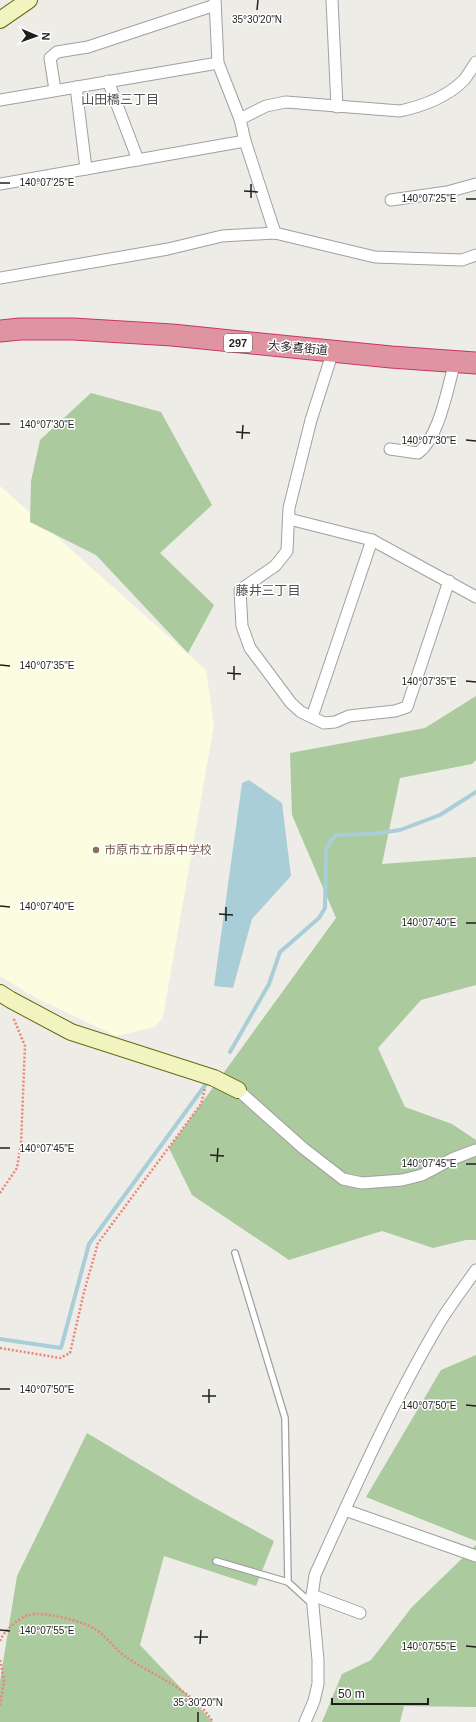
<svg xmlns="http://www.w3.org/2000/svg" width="476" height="1722" viewBox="0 0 476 1722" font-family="Helvetica,'Noto Sans JP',sans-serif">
  <rect width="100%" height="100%" fill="#eeece6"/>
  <path fill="#fcfce1" d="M0 486 206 670 214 725 163 1017 155 1027 116 1036 34 997 0 976Z"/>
  <g fill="#abca9e">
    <path d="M91 393 161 412 212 505 160 553 214 605 188 653 96 555 30 522 31 481 40 440Z"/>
    <path d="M476 696V760L472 764 400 778 382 864 476 857V985L421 1000 378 1048 405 1107 452 1124 476 1140V1240H466L433 1248 382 1231 289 1260 192 1195 169 1148 336 918 292 815 290 753 425 728Z"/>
    <path d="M476 1355V1541L366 1497 441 1370Z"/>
    <path d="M87 1433 194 1497 274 1541 256 1586 164 1556 140 1645 213 1722H0V1681L17 1576Z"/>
    <path d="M476 1545V1707L404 1706 400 1722H322L342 1674 371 1660 412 1607Z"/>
  </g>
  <path fill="#aaced8" d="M249 780 282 803 291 876 252 919 233 988 214 986 242 783Z"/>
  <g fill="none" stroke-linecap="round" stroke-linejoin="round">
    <g stroke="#aaced8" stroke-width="4">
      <path d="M230 1052 269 984 280 952 319 918 325 908 326 850 331 840 337 835 372 834 400 830 440 815 476 792"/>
      <path d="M0 1339 61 1348 89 1244 206 1084"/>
    </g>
    <g stroke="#a0a0a0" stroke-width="8">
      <g id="lane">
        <path d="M235 1253 285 1418 288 1582 312 1604"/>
        <path d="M216 1561 288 1582"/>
      </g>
    </g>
    <g stroke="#a0a0a0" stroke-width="13">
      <g id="street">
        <path d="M215 0 218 63 240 119 245 141 275 233"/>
        <path d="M332 0 337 107"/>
        <path d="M108 81 138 160"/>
        <path d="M76 87 86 169"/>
        <path d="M55 90 50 58 57 52 88 47 215 5"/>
        <path d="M0 100 218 63"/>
        <path d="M240 119 266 106 286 102 400 111C423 106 447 97 464 80 468 75 472 68 476 62"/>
        <path d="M0 184 245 141"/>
        <path d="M391 200 447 192 476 184"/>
        <path d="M0 278 168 249 222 236 275 233 375 257 462 260 476 255"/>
        <path d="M333 351 311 420 289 508 287 551 275 566 240 590 242 626 250 648 291 703 301 712 324 723 335 722 349 716 395 711 407 707 449 581"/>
        <path d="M390 449 418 453C440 436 447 389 455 362"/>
        <path d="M289 519 372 540 476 597"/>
        <path d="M312 717 372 540"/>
        <path d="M238 1090 303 1148 343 1179 362 1183 402 1180 422 1175 452 1159 476 1150"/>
        <path d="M345 1510 476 1556"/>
        <path d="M312 1595 360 1613"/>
        <path d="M305 1722 314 1701 318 1684V1660L312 1595 315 1575C354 1489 392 1403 440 1322 451 1304 464 1287 476 1270"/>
      </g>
    </g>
    <g stroke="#626d0f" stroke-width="18">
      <g id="secondary">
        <path d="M0 20 29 0"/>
        <path d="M0 993 11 1000 71 1032 214 1078 238 1090"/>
      </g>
    </g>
    <g stroke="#cb3467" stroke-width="23">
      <path id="highway" d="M0 331 20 329H73L172 335 391 357 476 363"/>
    </g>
    <g stroke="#ed8478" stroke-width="2.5" stroke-dasharray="2 2" stroke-linecap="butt">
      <path d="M0 1193 17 1168 21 1143 25 1046 13 1017"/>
      <path d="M0 1348 60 1358 70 1353 84 1292 98 1243 201 1104 205 1088"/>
      <path d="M0 1641C4 1631 17 1619 28 1615 41 1611 84 1621 95 1629 108 1637 116 1652 129 1659 159 1678 193 1691 213 1722"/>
      <path d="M0 1660 4 1680 0 1706"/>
    </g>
    <use href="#lane" stroke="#fff" stroke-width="5.5"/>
    <use href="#street" stroke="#fff" stroke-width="11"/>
    <use href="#secondary" stroke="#f1f4be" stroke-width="16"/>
    <use href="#highway" stroke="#df94a2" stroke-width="21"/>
  </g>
  <path fill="none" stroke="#1f1f1f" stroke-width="1.5" d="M257 10 258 0M0 183H10M244 191 258 192M251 198V184M466 199H476M0 424H10M236 432 250 433M242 439 243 425M466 440 476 441M0 665 10 666M227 673 241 674M234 680V666M466 681 476 682M0 906 10 907M219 914 233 915M226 921V907M466 923H476M0 1148H10M210 1155 224 1156M217 1162 218 1148M466 1164H476M0 1389H10M202 1396H216M209 1403V1389M466 1405 476 1406M0 1630 10 1631M194 1637H208M200 1644 201 1630M466 1646 476 1647M198 1722V1712"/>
  <circle fill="#8d6e63" stroke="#fff" stroke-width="1.5" cx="96" cy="850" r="4"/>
  <g text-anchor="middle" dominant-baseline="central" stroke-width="3" stroke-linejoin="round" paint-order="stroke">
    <rect fill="#fff" stroke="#626262" stroke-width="1" x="224" y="334" width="28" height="18" rx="3"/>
    <g font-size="11" font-weight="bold" fill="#1f1f1f">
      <text x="238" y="343">297</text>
    </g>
    <g font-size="12" fill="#1f1f1f" stroke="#fff">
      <text transform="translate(298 348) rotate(5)">大多喜街道</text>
    </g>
    <g font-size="12" fill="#785e54" stroke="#fff" text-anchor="start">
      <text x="104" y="850">市原市立市原中学校</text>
    </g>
    <g font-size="13" fill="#525252" stroke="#fff">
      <text x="120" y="99">山田橋三丁目</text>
      <text x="268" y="590">藤井三丁目</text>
    </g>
  </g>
  <g font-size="10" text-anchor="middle" fill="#1f1f1f" stroke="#fff" stroke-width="3" stroke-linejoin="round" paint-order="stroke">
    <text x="257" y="23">35°30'20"N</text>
    <text x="47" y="186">140°07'25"E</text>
    <text x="429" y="202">140°07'25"E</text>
    <text x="47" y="428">140°07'30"E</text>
    <text x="429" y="444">140°07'30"E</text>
    <text x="47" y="669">140°07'35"E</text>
    <text x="429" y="685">140°07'35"E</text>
    <text x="47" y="910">140°07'40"E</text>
    <text x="429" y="926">140°07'40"E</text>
    <text x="47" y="1152">140°07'45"E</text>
    <text x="429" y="1167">140°07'45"E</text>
    <text x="47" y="1393">140°07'50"E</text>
    <text x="429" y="1409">140°07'50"E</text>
    <text x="47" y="1634">140°07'55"E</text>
    <text x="429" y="1650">140°07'55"E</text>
    <text x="198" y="1706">35°30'20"N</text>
  </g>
  <g transform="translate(36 36) rotate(92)" stroke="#ffffff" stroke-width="3" paint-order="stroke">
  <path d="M0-3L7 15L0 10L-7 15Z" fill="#1f1f1f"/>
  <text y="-6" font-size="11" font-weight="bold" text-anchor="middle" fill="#1f1f1f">N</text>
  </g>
  <path d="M332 1698v6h96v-6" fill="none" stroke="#1f1f1f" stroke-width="2"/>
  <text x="338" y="1698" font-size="12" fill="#1f1f1f" stroke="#ffffff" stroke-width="3" paint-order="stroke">50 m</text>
</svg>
